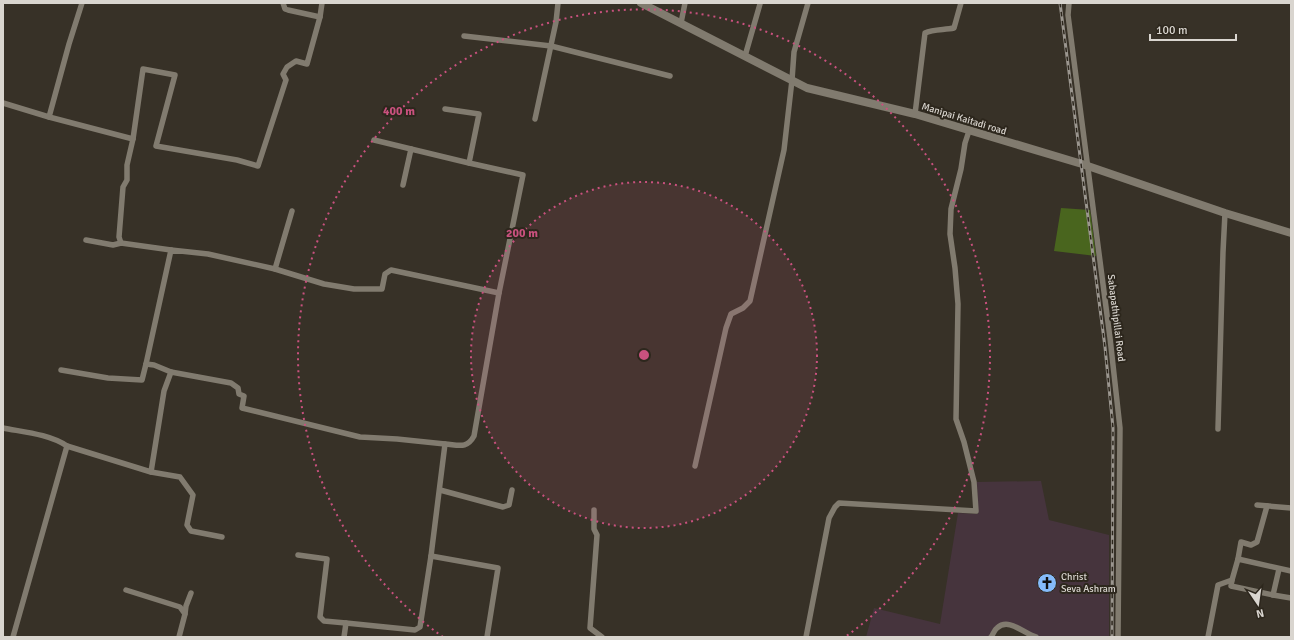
<svg xmlns="http://www.w3.org/2000/svg" width="1294" height="640" viewBox="0 0 1294 640" font-family="Signika,sans-serif">
  <rect width="100%" height="100%" fill="#373127"/>
  <path fill="#46343d" d="M1041 481 1049 520 1109 535V637H1042L1030 634 1006 623 991 637H866L874 608 940 624 958 513 978 514 977 482Z"/>
  <path fill="#49651e" d="M1061 208 1090 210 1096 256 1054 251Z"/>
  <g fill="none" stroke-linecap="round" stroke-linejoin="round">
    <g stroke="#817b6f" stroke-width="5.5">
      <path d="M82 3 69 44 49 117 133 139"/>
      <path d="M283 3 285 9 288 10 320 17"/>
      <path d="M1069 3 1068 15 1110 338 1120 428 1118 637"/>
      <path d="M681 23 685 3"/>
      <path d="M464 36 551 46 670 76"/>
      <path d="M745 56 760 4"/>
      <path d="M3 103 49 117"/>
      <path d="M445 109 479 114 469 163 523 175 499 293 474 436C467 449 459 445 445 444L431 556 498 568 487 637"/>
      <path d="M915 114 925 33C933 29 944 30 954 28L961 3"/>
      <path d="M535 119 556 22 558 3"/>
      <path d="M374 140 411 149"/>
      <path d="M403 185 411 149 469 163"/>
      <path d="M86 240 113 245 121 243 171 250"/>
      <path d="M121 243 119 237 123 187 127 180V165L133 139 143 69 175 75 156 146 237 160 258 166 286 80 283 74 287 67 296 61 307 64 320 17 322 3"/>
      <path d="M275 269 292 211"/>
      <path d="M146 364 154 365 171 372"/>
      <path d="M61 370 108 378 142 380 146 364 171 250 208 254 275 269 324 284 354 289H382L385 274 391 270 499 293"/>
      <path d="M3 428C23 432 49 434 67 446L13 637"/>
      <path d="M1218 429 1223 252 1225 213"/>
      <path d="M67 446 151 472 164 391 171 372 231 383 238 388 239 394 244 396 242 408 360 437 397 439 445 444"/>
      <path d="M695 466 726 328 731 314 743 308 750 301 784 150 792 80 794 52 808 3"/>
      <path d="M151 472 180 477 193 495 187 525 191 531 222 537"/>
      <path d="M440 490 503 507 509 505 512 490"/>
      <path d="M1257 505 1291 508"/>
      <path d="M594 510V529L597 535 590 628 602 637"/>
      <path d="M298 555 327 559 320 617 324 621 346 623 344 637"/>
      <path d="M1238 559 1241 542 1251 545 1257 542 1267 506"/>
      <path d="M1232 580 1231 586 1273 595 1279 569"/>
      <path d="M126 590 180 607 185 614 179 637"/>
      <path d="M1273 595 1291 598"/>
      <path d="M185 614 186 606 191 593"/>
      <path d="M346 623 415 630 420 627 431 556"/>
      <path d="M806 637 829 518 835 507 839 503 976 511 974 482 964 442 956 419 958 304 955 268 950 234 951 209 961 169 965 143 969 131"/>
      <path d="M991 637C993 635 994 630 997 628 1009 617 1024 634 1036 637"/>
      <path d="M1208 637 1218 585 1232 580 1238 559 1291 571"/>
    </g>
    <path stroke="#817b6f" stroke-width="8" d="M641 3 807 88 915 114 1082 164 1225 213 1291 233"/>
    <g stroke="#9b968f" stroke-width="3">
      <path id="rail" d="M1060 3 1105 347 1113 428 1112 637"/>
    </g>
    <use href="#rail" stroke="#2d271d" stroke-width="1.5" stroke-dasharray="4.5" stroke-linecap="butt"/>
  </g>
  <circle cx="644" cy="355" r="173" fill="#c9517e" fill-opacity=".12"/>
  <g fill="none" stroke="#c9517e" stroke-width="2" stroke-dasharray="2 4">
    <circle cx="644" cy="355" r="173"/>
    <path d="M443 637A346 346 0 1 1 845 637"/>
  </g>
  <defs>
    <g id="church-disc" transform="scale(1)"><circle r="9.5" fill="#85bbfb" stroke="#2d271d"/><path d="M-1.2-6h2.4v3.5h3.3v2.4h-3.3V6h-2.4V-.1h-3.3v-2.4h3.3Z" fill="#111"/></g>
  </defs>
  <g fill-rule="evenodd">
    <use href="#church-disc" x="1047" y="583"/>
  </g>
  <g text-anchor="middle" dominant-baseline="central" stroke-width="4" stroke-linejoin="round" paint-order="stroke">
    <g font-size="10" fill="#d9d5cf" stroke="#2d271d">
      <text transform="translate(964 119) rotate(17)">Manipai Kaitadi road</text>
      <text transform="translate(1116 318) rotate(83)">Sabapathipillai Road</text>
    </g>
    <g font-size="10" fill="#d9d5cf" stroke="#2d271d" text-anchor="start">
      <text x="1061" y="577">Christ<tspan x="1061" dy="12">Seva Ashram</tspan></text>
    </g>
  </g>
  <circle cx="644" cy="355" r="6" fill="#c9517e" stroke="#2d271d" stroke-width="2"/>
  <g font-size="12" text-anchor="middle" font-weight="bold" fill="#c9517e" stroke="#2d271d" stroke-width="4" stroke-linejoin="round" paint-order="stroke">
    <text x="399" y="115">400 m</text>
    <text x="522" y="237">200 m</text>
  </g>
  <rect width="1294" height="640" fill="none" stroke="#d9d5cf" stroke-width="8"/>
  <g transform="translate(1258 604) rotate(167)" stroke="#2d271d" stroke-width="3" paint-order="stroke">
  <path d="M0-3L7 15L0 10L-7 15Z" fill="#d9d5cf"/>
  <text y="-6" font-size="11" font-weight="bold" text-anchor="middle" fill="#d9d5cf">N</text>
  </g>
  <path d="M1150 34v6h86v-6" fill="none" stroke="#d9d5cf" stroke-width="2"/>
  <text x="1156" y="34" font-size="12" fill="#d9d5cf" stroke="#2d271d" stroke-width="3" paint-order="stroke">100 m</text>
</svg>
